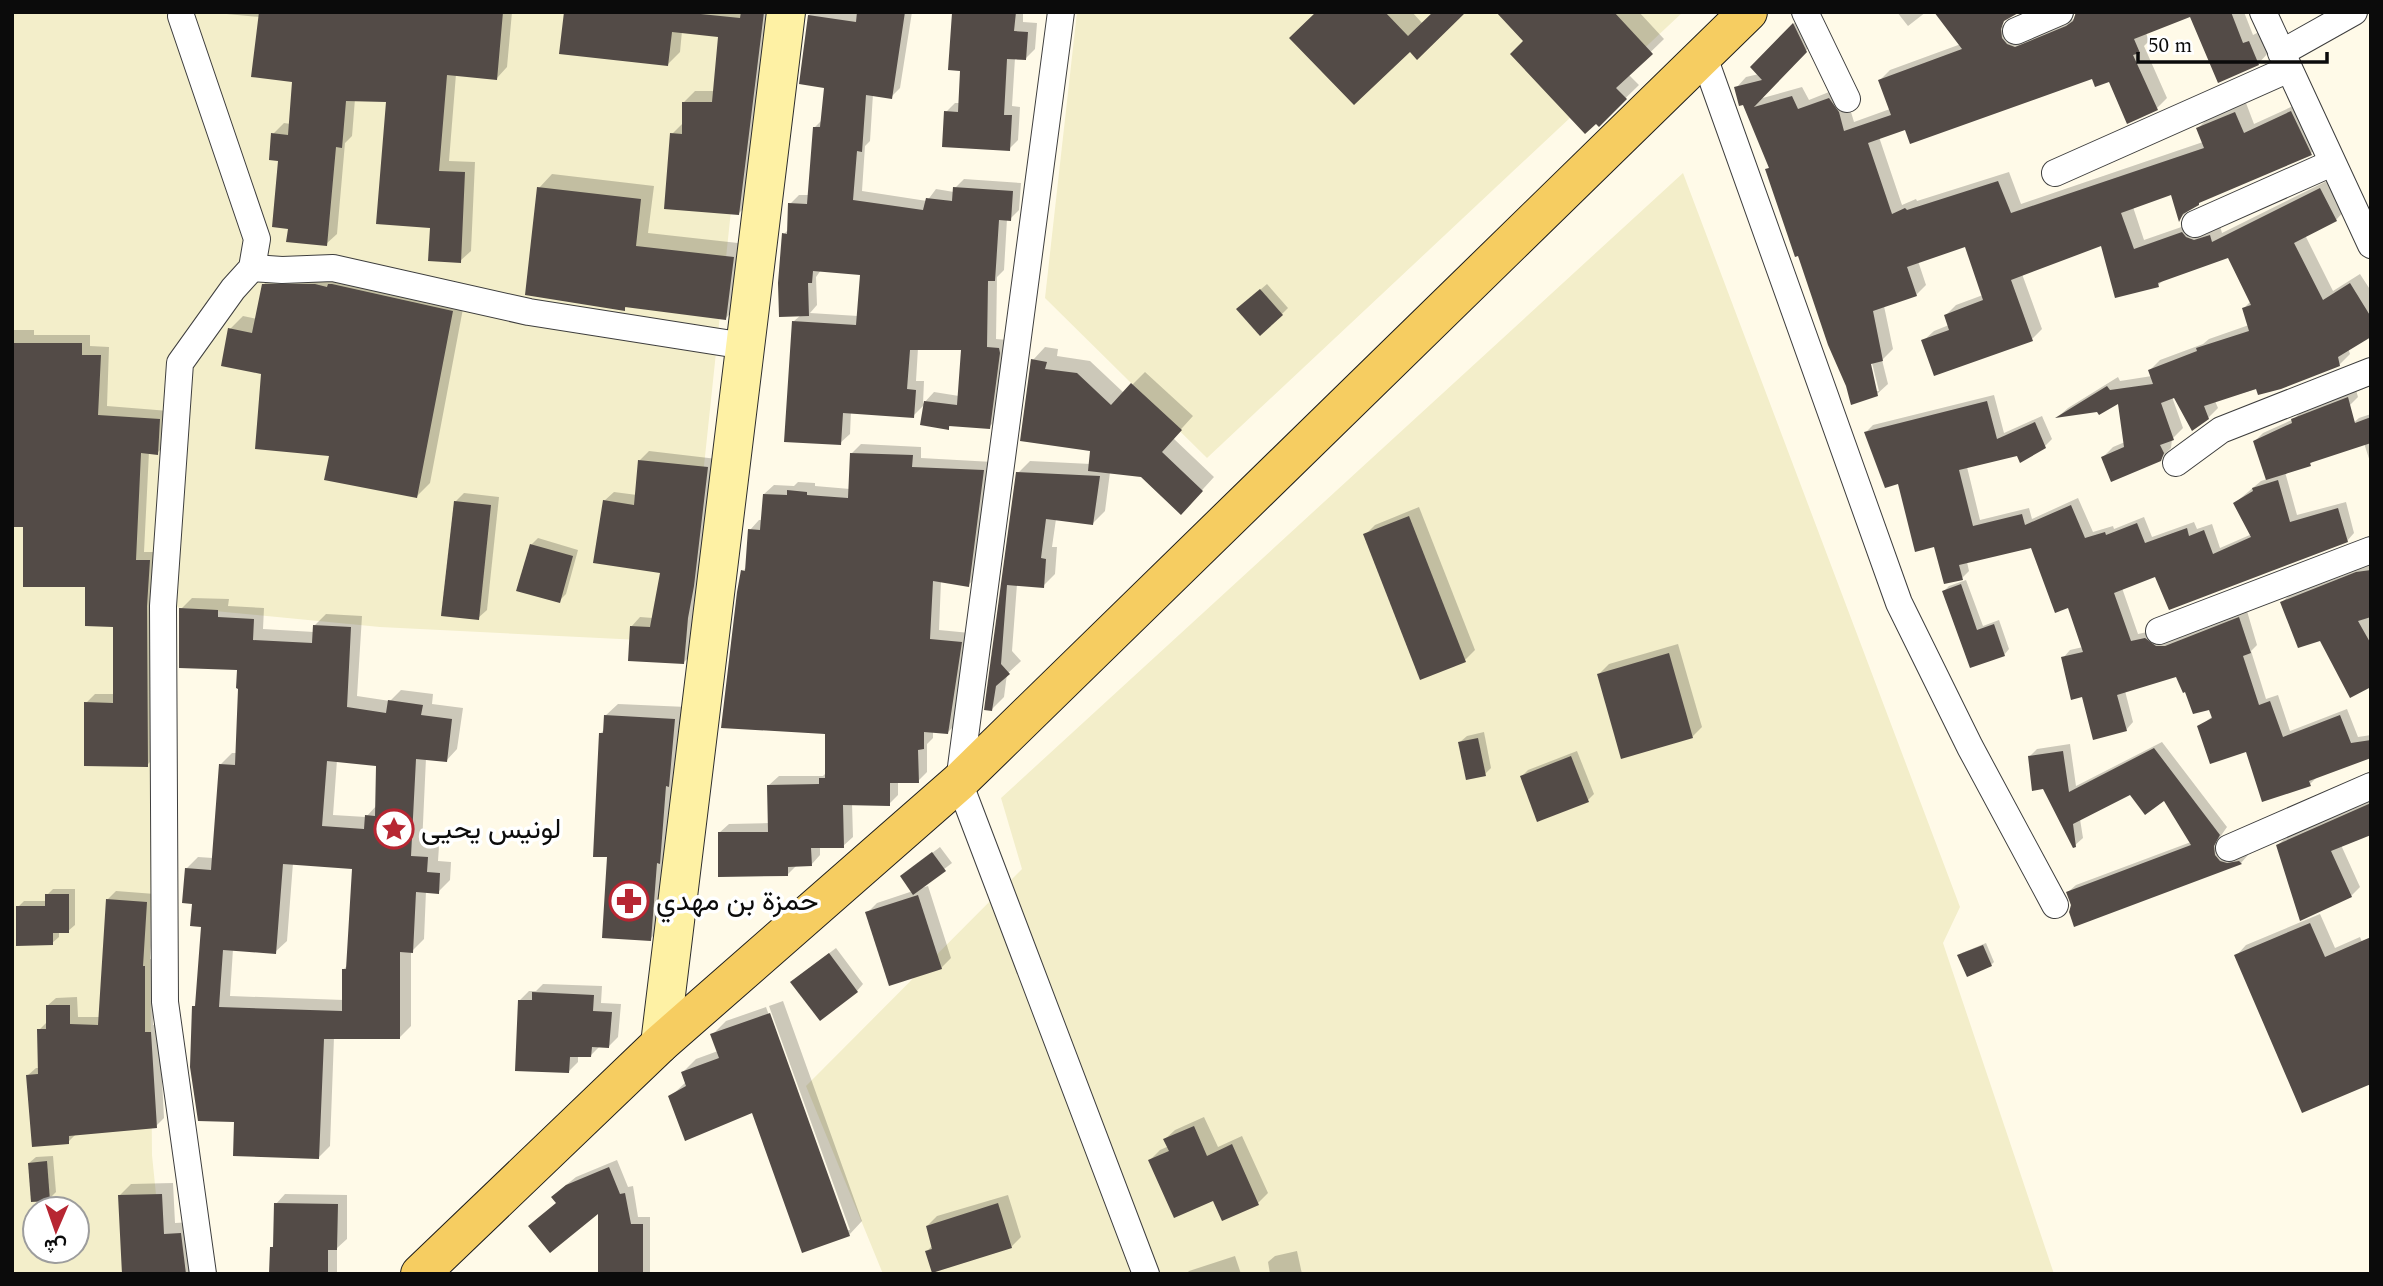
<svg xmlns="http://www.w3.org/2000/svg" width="2383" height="1286" viewBox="0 0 2383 1286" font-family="Spectral,Vazirmatn,serif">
  <rect width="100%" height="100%" fill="#fffae8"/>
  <g fill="#f3eeca" fill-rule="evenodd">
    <path d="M12 12H752L704 466 681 642 380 627 163 606 150 931 152 1155 164 1274H12ZM35 1209H77V1251H35Z"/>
    <path d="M1077 12H1683L1207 458 1045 298Z"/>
    <path d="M1683 173 1960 907 1943 943 2054 1274H883L806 1086 1022 869 1001 798Z"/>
  </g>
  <g fill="#0003" fill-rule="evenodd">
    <path d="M205 12H512L507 67 497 78 456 74 449 161 475 162 471 251 460 261 432 227 388 100 355 99 352 136 345 143 337 234 326 244 289 227 280 159 273 134 284 123 291 124 294 81 260 17Z"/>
    <path d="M565 12H774L751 201 739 213 672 134 683 123V103L695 91H715L720 35 682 31 680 52 668 64Z"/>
    <path d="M812 12H912L900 88 891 97 873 94 870 141 865 146 862 191 927 201 936 189 954 192 955 188 964 179 1021 183 1019 210 1010 219H1007L1004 270 997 277 996 339 1008 340 998 418 989 427 951 425 948 428 925 404 913 416 851 411 850 434 840 443 794 321 801 315 784 234 789 229 790 204 799 195H809L814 128 823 119 825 87 809 15ZM821 270 861 274 858 316 810 313 817 305 816 277ZM918 348H963L959 396 934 392 923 404 924 381H916Z"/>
    <path d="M955 12H1023V22L1037 23 1035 49 1026 58H1015L1012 106 1020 107 1018 140 1009 149 946 112 955 103H960L961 69Z"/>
    <path d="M1318 12H1412L1423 24 1410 49Z"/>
    <path d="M1498 12H1639L1664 39 1628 74 1639 85 1599 124Z"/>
    <path d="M1897 12H1926L1908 26Z"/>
    <path d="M1992 12 2014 41 2034 36 2076 18 2077 12H2244L2253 35 2259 32 2268 53 2258 64 2191 15 2146 33 2149 41 2144 46 2167 98 2157 108 2110 80 2093 77 1879 137 1902 205 1916 199 1917 201 2009 172 2021 204 2203 142 2198 128 2208 118 2246 103 2254 124 2302 102 2321 143 2311 153 2202 199 2180 218 2172 193 2133 207 2144 240 2193 223 2220 226 2222 233 2331 179 2346 209 2336 220 2305 235 2333 291 2360 274 2371 291V335L2348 348 2350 354 2339 365 2215 401 2218 408 2208 418 2171 394 2183 428 2172 439 2171 448 2160 459 2103 457 2113 447 2125 442 2119 401 2098 410 2060 415 2068 408 2118 377 2120 381 2152 376 2150 370 2160 360 2203 344 2209 339 2249 325 2244 308 2251 301 2229 256 2165 279 2158 285 2102 244 2022 274 2042 329 2032 339 1923 341 1934 331 1949 325 1946 315 1956 305 1983 295 1966 245 1918 261 1926 285 1916 295 1884 306 1893 349 1882 360 1888 384 1877 394 1848 386 1767 170 1770 166 1736 88 1746 77 1759 74 1752 67 1803 14 1816 40 1759 99 1802 87 1809 100 1839 88 1848 102 1854 122 1890 109 1880 80 1890 70 1961 44ZM1870 355 1879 391H1875L1867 356Z"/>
    <path d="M552 174 654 186 648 233 747 244 739 304 726 318 628 305 624 309 539 188Z"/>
    <path d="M277 272 465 298 430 483 417 496 331 454 230 329 243 316 257 319 263 285Z"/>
    <path d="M1267 284 1288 308 1282 314 1245 303Z"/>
    <path d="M12 330H34V335H90V346L109 347 107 406 169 411 166 444 157 453 149 452 144 552H159L156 756 147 765 86 703 95 694H115V625L87 586 24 526 12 525Z"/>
    <path d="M1045 347 1058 349 1057 356 1090 361 1124 393 1145 372 1193 416 1173 438 1214 477 1193 500 1141 475 1110 472 1105 511 1093 523 1056 519 1052 547H1057L1055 574 1043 586 1017 584 1012 651 1021 661 1007 674 1004 697 992 709 1018 473 1030 461 1091 464 1092 450 1033 360Z"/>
    <path d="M2356 390 2358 397 2350 405 2315 459 2310 464 2285 472 2297 515 2346 502 2354 533 2347 541 2156 575 2122 588 2138 634 2247 611 2257 645 2251 651 2266 699 2278 695 2290 731 2347 709 2358 737 2371 735V756L2317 777 2310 784 2199 727 2213 716 2210 707 2187 690 2177 675 2125 691 2133 722 2126 730 2083 695 2063 658 2070 650 2083 647 2069 606 2032 546 1967 562 1969 571 1962 578 1936 545 1899 482 1866 432 1873 425 1994 395 2004 433 2042 416 2052 439 2045 446 1967 467 1980 520 2029 508 2032 519 2078 498 2093 532 2113 526 2114 529 2144 517 2152 537 2194 522 2197 529 2212 524 2220 548 2252 534 2235 503 2261 481 2267 479 2255 441 2263 433 2294 419 2301 412Z"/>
    <path d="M2371 414V465L2364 443 2351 425 2359 418Z"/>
    <path d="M861 444 921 447V458L993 462 978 576 968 585 941 581 939 630 970 633 957 723 948 732 933 731V738L927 744V772L918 781H898V795L889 804 852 803 853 837 843 846H820V855L811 865H797L787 875 719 833 729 824 770 823 769 785 779 776H823L827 772V733L743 571 747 567 750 530 759 520H762L764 494 774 485 794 486 798 482 815 483V486L850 489 852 453Z"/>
    <path d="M649 451 717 459 693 653 684 662 631 627 640 617 653 618 663 572 604 501 614 492 637 495 640 460Z"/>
    <path d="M464 493 499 497 487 610 478 618 455 502Z"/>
    <path d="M1419 507 1475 650 1465 660 1421 678 1365 535 1375 525Z"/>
    <path d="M538 538 578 550 566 594 559 601 531 545Z"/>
    <path d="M2371 564V685L2282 602 2290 595Z"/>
    <path d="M1966 580 1983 626 1999 620 2009 649 2004 655 1971 666 1944 591 1949 586Z"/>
    <path d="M192 598 229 599 228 606 264 608 263 629 314 632V626L326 614 362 616 357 696 390 701 401 690 433 694 432 704 463 708 457 749 446 761 426 758 422 845 439 846 438 861 451 862 450 880 438 892 426 891 424 939 411 952V1026L399 1038 334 1037 330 1146 319 1157 236 1121 194 1007 197 1003 203 926 193 902 186 869 198 857 213 858 220 765 232 753H237L239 669 181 609ZM337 760 378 765 377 805 366 817 333 815ZM293 863 354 868 348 965 344 969V1000L230 996 233 949 275 952 287 941Z"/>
    <path d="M1678 644 1702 727 1692 737 1599 674 1609 664Z"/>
    <path d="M618 704 687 707 662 927 650 939 609 856 601 733 605 729V716Z"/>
    <path d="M1484 732 1491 768 1485 774 1460 742 1467 736Z"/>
    <path d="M2162 742 2227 827 2220 837 2222 847 2248 855 2241 863 2075 925 2068 892 2076 885 2191 842 2165 798 2130 793 2080 819 2083 838 2074 846 2030 756 2037 749 2070 744 2076 786Z"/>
    <path d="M1577 751 1594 794 1588 800 1522 776 1528 770Z"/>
    <path d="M2371 800V831L2341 845 2360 887 2351 896 2278 845 2287 836Z"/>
    <path d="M940 847 952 863 918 889 928 886 951 958 941 968 867 913 877 903 913 891 902 876Z"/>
    <path d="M53 889H75V925L68 931 59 932V937L52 943 18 907 24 901H47V895Z"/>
    <path d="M116 891 155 894 150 959H153V1025L159 1024 164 1118 156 1126 77 1133 68 1142 27 1076 36 1068H39V1030L48 1021 47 1006 56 998 77 997 78 1017H100L108 899Z"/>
    <path d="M2320 914 2335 948 2360 937 2371 963 2236 956 2246 945Z"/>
    <path d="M1986 943 1994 962 1991 965 1962 953Z"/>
    <path d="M836 948 863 984 857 991 799 976Z"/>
    <path d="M543 984 602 986 601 1003 621 1004 618 1037 609 1046 601 1045 590 1056 578 1055V1062L569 1071 520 1000 529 991H536Z"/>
    <path d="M783 1001 862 1221 849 1235 753 1111 670 1097 686 1082 683 1072 696 1059 718 1051 712 1035 726 1021 766 1007 846 1230H850L769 1006Z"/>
    <path d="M1204 1117 1218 1147 1242 1136 1268 1193 1258 1203 1214 1199 1150 1160 1160 1150 1169 1146 1165 1139 1175 1130Z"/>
    <path d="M53 1156 56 1192 49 1199 29 1163 36 1157Z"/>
    <path d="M617 1160 628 1187 633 1186 638 1217H650V1274H600L599 1211 557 1202 561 1189 576 1177Z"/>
    <path d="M173 1183 175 1223 192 1222 197 1274H124L119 1196 131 1184Z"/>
    <path d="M285 1194 347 1195V1239L337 1248V1274H271V1248L275 1245 276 1204Z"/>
    <path d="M1008 1195 1021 1237 1011 1247 927 1251 933 1245 927 1226 937 1216Z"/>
    <path d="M77 1218H80L81 1247 77 1251Z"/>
    <path d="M46 1251H77L75 1253 46 1254Z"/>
    <path d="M1297 1251 1302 1274H1270L1268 1262 1275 1256Z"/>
    <path d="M1235 1256 1241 1274H1186L1189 1271Z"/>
  </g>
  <g fill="#534b47" fill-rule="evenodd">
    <path d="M259 12H503L497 80 447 75 439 171 465 172 461 263 428 261 430 228 376 224 386 102 346 101 342 148 336 147 327 246 286 242 288 229 272 227 278 161 269 160 271 133 288 135 292 82 251 77Z"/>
    <path d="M564 12H681L740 18 741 12H764L739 215 664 209 670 133 682 134V102H712L718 37 672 32 668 66 559 54Z"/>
    <path d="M857 12H905L892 99 866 95 862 152 857 151 853 200 923 210 926 198 952 201 953 187 1013 191 1011 221 999 220 995 281H988L987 347 999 348 1000 353 990 429 949 426V430L920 425 924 401 957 405 961 350H910L907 389 916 390 914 418 843 413 841 445 784 442 792 321 856 325 860 275 813 271 812 283H808L809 316 779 317 778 283 782 233 787 234 788 203 807 204 813 127H820L824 88 799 84 808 15 856 22Z"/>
    <path d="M971 12H1016L1014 31 1028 32 1026 60 1007 59 1004 115H1012L1010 151 942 147 944 111 958 112 960 71 948 70 952 13 971 14Z"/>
    <path d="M1316 12H1385L1408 36 1433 12H1466L1417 60 1410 52 1354 105 1289 38Z"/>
    <path d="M1496 12H1614L1653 54 1616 88 1627 99 1599 127 1596 124 1585 134 1510 54 1523 41Z"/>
    <path d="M1934 12H2020L2004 21 2001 29 2002 38 2007 44 2015 47 2066 26 2073 21 2076 12H2231L2243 43 2249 41 2259 65 2218 83 2190 17 2134 39 2140 53 2133 55 2158 110 2127 124 2109 82 2095 87 2092 79 1910 144 1905 130 1868 143 1892 214 1905 208 1907 210 1998 181 2011 213 2204 148 2196 128 2235 112 2244 133 2291 111 2312 155 2199 203V205L2183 214 2179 222 2171 195 2121 213 2134 249 2182 232 2186 237 2194 240 2210 235 2212 242 2320 188 2337 221 2294 243 2323 300 2350 283 2371 317V337L2338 357 2340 366 2281 389 2258 395 2256 389 2204 406 2209 419 2192 431 2174 398 2161 403 2174 440 2160 445 2164 453 2161 461 2111 482 2101 457 2124 447 2118 404 2099 415 2097 412 2055 418 2107 386 2110 390 2153 384 2148 370 2197 351 2196 348 2249 331 2242 308 2251 305 2228 258 2158 283 2159 287 2115 298 2101 246 2011 280 2033 341 1934 376 1921 340 1949 330 1944 315 1983 300 1965 247 1907 267 1917 296 1873 311 1883 361 1871 364 1878 396 1851 405 1846 386 1828 345 1798 256 1795 257 1779 210 1765 169 1769 168 1743 105 1739 106 1734 87 1762 80 1750 67 1793 23 1807 52 1754 107 1792 96 1798 109 1829 98 1839 112 1844 131 1891 115 1878 80 1962 49Z"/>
    <path d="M537 187 641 199 636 246 734 257 726 320 625 307V311L525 295Z"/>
    <path d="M262 284H315L327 287 328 284H332L453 311 417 498 324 480 329 456 255 449 261 374 221 366 228 328 252 333Z"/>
    <path d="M1260 289 1283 315 1260 336 1236 309Z"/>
    <path d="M12 343H82V355H101L98 415 160 419 158 455 141 453 136 560H150L147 606 148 767 84 766V702L113 703V627L85 626V587H23V527H12Z"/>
    <path d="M1031 359 1047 362 1045 369 1077 373 1111 405 1131 383 1182 430 1162 452 1203 491 1181 515 1141 477 1088 471 1090 451 1020 441Z"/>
    <path d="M2348 397 2355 423 2371 417V443L2310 463 2311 466 2266 480 2253 441 2292 423 2291 419Z"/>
    <path d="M1987 401 1997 439 2035 422 2046 448 2020 463 2017 456 1959 470 1973 526 2022 514 2025 525 2071 505 2085 538 2105 532 2106 535 2137 523 2145 543 2187 528 2189 536 2204 530 2213 554 2251 537 2233 503 2253 491 2252 488 2278 480 2290 522 2338 508 2348 542 2169 610 2155 577 2114 593 2131 641 2145 638 2156 646H2165L2239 617 2251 653 2243 656 2259 705 2270 701 2283 737 2340 715 2351 743 2371 740V758L2309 781 2311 786 2262 802 2246 752 2210 764 2197 726 2212 718 2209 710 2193 714 2185 692 2183 693 2176 677 2117 695 2127 731 2093 740 2082 697 2071 700 2061 657 2083 652 2068 608 2055 613 2031 548 1959 565 1963 580 1944 584 1934 547 1915 552 1898 484 1885 488 1864 432Z"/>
    <path d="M850 453 913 455 912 467 984 470 969 587 933 581 930 639 962 642 948 734 924 732V749L918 750 919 783H890V806L843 805 844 848H811L812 866 788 867V876L718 877V832H768L767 785 819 784V778H825V734L721 728 737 592 741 570 745 571 748 529 760 530 763 494 787 495V490L807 492V495L848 498Z"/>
    <path d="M638 460 708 467 694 586 688 618 684 664 628 661 630 626 650 627 660 573 593 563 603 500 634 505Z"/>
    <path d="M1016 472 1100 476 1093 525 1046 519 1041 558 1046 559 1044 588 1007 585 1001 664 1010 674 996 686 992 711 984 710Z"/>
    <path d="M454 501 491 505 479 620 441 616Z"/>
    <path d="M1409 516 1466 662 1420 680 1363 534Z"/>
    <path d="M530 544 573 556 560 603 516 591Z"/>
    <path d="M2371 570V617L2358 621 2371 644V687L2350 698 2320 641 2298 648 2280 602 2356 572Z"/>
    <path d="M1961 584 1977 630 1994 624 2005 656 1970 668 1942 591Z"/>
    <path d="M179 608 218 610V617L254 619 253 640 312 643 313 625 351 627 347 707 386 713 388 700 423 705 421 715 452 719 447 762 416 759 411 856 428 857 427 872 440 873 439 894 416 892 413 953 400 952V1039H324L319 1159 233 1156 234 1122 198 1121 190 1067 192 1006H195L201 927 190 926 192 904 182 903 185 868 211 870 219 764 235 765 238 689 236 688 237 670 179 668ZM327 761 376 766 375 816 365 815 364 829 322 826ZM283 864 352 869 346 969H342V1011L219 1007 223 950 276 954Z"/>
    <path d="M1669 653 1693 738 1621 759 1597 674Z"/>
    <path d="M604 715 675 719 669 787 666 786 660 864 657 863 651 941 602 938 607 857H593L599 733H603Z"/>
    <path d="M1478 738 1486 776 1466 780 1458 742Z"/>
    <path d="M2154 748 2220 835 2214 846 2215 855 2220 861 2227 863 2239 861 2242 864 2074 927 2069 912 2071 905 2066 892 2191 845 2164 801 2145 815 2130 795 2073 824 2076 847 2073 848 2043 789 2032 791 2028 756 2063 751 2069 792Z"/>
    <path d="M1571 756 1589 802 1537 822 1520 776Z"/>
    <path d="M2371 803V835L2331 851 2352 897 2300 921 2276 845Z"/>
    <path d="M932 852 946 871 913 895 900 876Z"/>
    <path d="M45 894H69V933H53V945L16 946V906H45Z"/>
    <path d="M918 895 942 969 889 986 865 912Z"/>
    <path d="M106 899 147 902 143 966H145V1032H151L157 1128 69 1136V1144L32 1147 26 1075 38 1074 37 1029H46V1005H70V1024L98 1025Z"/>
    <path d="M2310 923 2325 957 2371 937V1084L2302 1113 2234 955Z"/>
    <path d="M1983 945 1992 966 1967 977 1957 955Z"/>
    <path d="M829 953 858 992 820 1021 790 982Z"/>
    <path d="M532 992 594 995 593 1011 612 1012 609 1048 592 1047 591 1057H570L569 1073 515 1071 518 1000H532Z"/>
    <path d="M770 1013 850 1236 802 1253 752 1113 685 1141 668 1096 686 1086 681 1072 719 1058 710 1034Z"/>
    <path d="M1194 1126 1207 1156 1232 1144 1259 1205 1222 1221 1213 1201 1174 1218 1148 1160 1169 1151 1163 1139Z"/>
    <path d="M47 1161 50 1201 31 1202 28 1163Z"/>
    <path d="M609 1167 620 1194 625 1193 631 1224H643V1274H598V1214L550 1253 528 1226 556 1203 551 1197 566 1185Z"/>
    <path d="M162 1194 164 1234 181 1233 186 1274H122L118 1195Z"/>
    <path d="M274 1203 338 1204 337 1250H328V1274H269L270 1247H273Z"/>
    <path d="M998 1203 1012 1248 932 1273 925 1251 932 1249 926 1226Z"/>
  </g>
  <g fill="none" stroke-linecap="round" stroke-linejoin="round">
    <g stroke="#3e3e3e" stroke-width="28">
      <g id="street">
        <path d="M1061 12 959 782 1146 1274"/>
        <path d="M1805 12 1847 99"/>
        <path d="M2263 12 2371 245"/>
        <path d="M181 16 257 239 252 268 233 289 180 363 163 606 165 1002 203 1274"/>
        <path d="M2016 31 2060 12"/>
        <path d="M2281 53 2354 12"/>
        <path d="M1703 54 1899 603 1970 747 2055 905"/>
        <path d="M2055 173 2289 69"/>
        <path d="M2195 224 2332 163"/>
        <path d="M252 268 282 270 333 268 529 312 745 346"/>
        <path d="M2176 463 2221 430 2371 371"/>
        <path d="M2159 631 2371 550"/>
        <path d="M2229 848 2371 786"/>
      </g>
    </g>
    <g stroke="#2d2d2d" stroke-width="40">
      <path id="secondary" d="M660 1044 786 12"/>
    </g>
    <g stroke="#1c1c1c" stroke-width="40">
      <path id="primary" d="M420 1274 660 1044 959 782 1748 12"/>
    </g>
    <use href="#street" stroke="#fff" stroke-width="26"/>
    <use href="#secondary" stroke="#fef1a4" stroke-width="38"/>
    <use href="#primary" stroke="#f6cd61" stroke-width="38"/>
  </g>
  <defs>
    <g id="sight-ring" transform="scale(2.0125)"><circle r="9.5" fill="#fff" stroke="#b72632" stroke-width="1.5"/><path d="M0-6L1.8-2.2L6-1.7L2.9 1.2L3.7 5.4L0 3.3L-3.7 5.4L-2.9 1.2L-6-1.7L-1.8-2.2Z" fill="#b72632"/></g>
    <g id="pharmacy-ring" transform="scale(2.0125)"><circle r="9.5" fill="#fff" stroke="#b72632" stroke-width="1.5"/><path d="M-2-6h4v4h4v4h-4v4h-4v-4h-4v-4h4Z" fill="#b72632"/></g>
  </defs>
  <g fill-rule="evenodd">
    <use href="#sight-ring" x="394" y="829"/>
    <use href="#pharmacy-ring" x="629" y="901"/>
  </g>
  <g text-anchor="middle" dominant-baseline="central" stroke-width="7" stroke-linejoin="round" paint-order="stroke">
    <g font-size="28" fill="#0b0b0b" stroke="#fff" text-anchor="start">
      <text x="421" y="829">لونيس يحيى</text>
      <text x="656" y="901">حمزة بن مهدي</text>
    </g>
  </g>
  <rect width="2383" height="1286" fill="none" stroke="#0b0b0b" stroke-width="28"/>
  <g transform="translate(56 1230) rotate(182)"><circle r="33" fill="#ffffff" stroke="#9d9d9d" stroke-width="2"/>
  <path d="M0-5L12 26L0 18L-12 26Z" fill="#b72632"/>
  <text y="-10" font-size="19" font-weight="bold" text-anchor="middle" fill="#0b0b0b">ش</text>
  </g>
  <path d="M2138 52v10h189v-10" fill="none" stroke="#0b0b0b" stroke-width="3.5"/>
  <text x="2148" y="52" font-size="21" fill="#0b0b0b" stroke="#ffffff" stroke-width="5" paint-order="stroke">50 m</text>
</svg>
